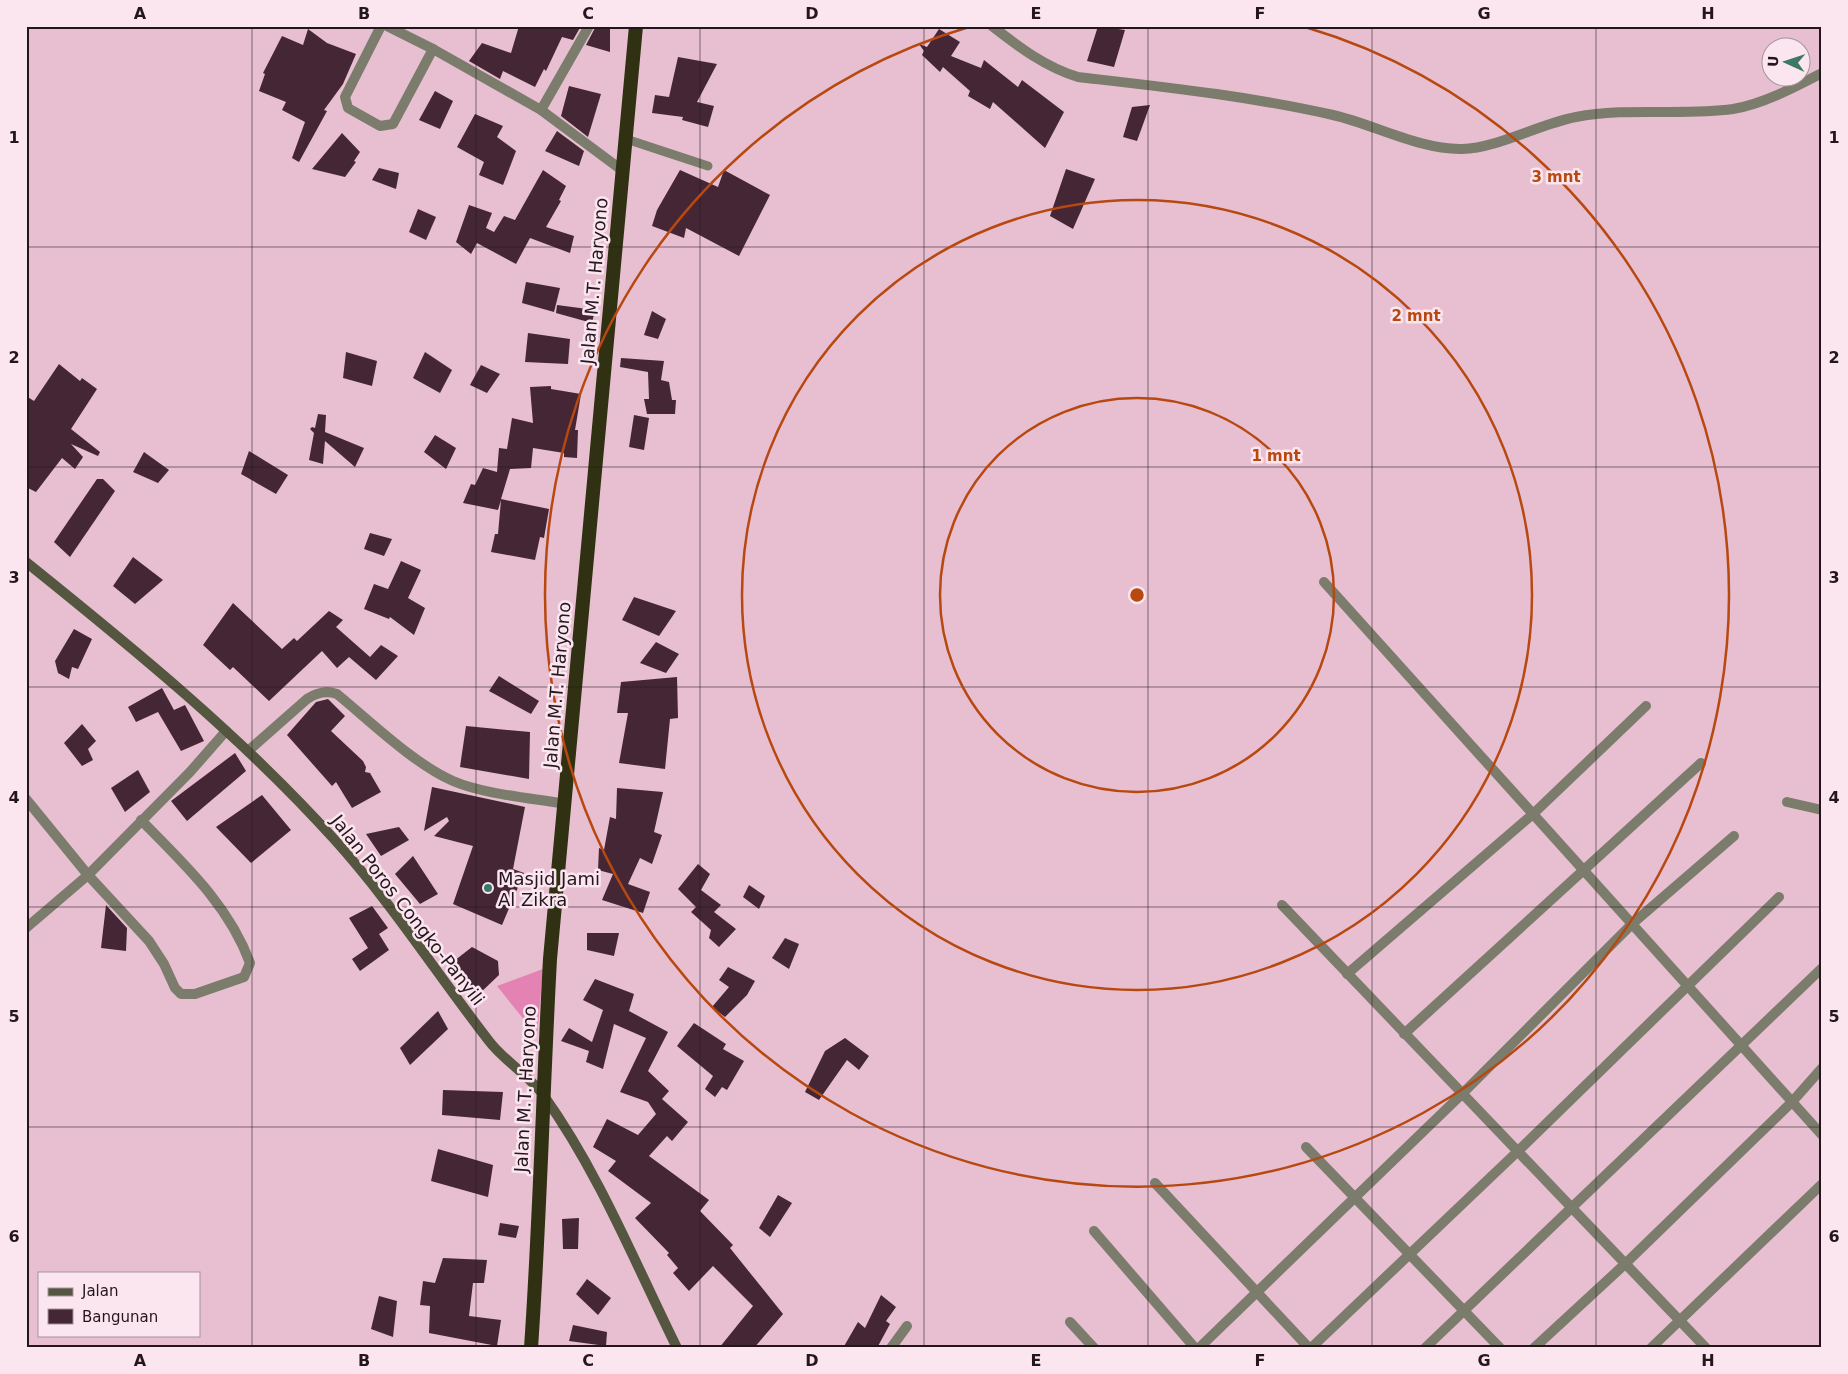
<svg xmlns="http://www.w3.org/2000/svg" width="1848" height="1374" viewBox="0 0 1848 1374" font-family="'DejaVu Sans',sans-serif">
  <rect width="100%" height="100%" fill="#e7bfd1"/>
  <path fill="#e382b3" d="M543 969 537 1036 497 986Z"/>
  <g fill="#452635">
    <path d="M519 26H581L573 40 562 37 546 71 544 69 535 87 503 71 500 79 469 61 482 43 511 53Z"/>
    <path d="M596 26H610V52L586 45Z"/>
    <path d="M1098 26 1125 30 1114 67 1087 61Z"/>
    <path d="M308 29 327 43 356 54 343 84 324 110 327 111 299 162 292 158 305 122 282 110 286 102 259 91 265 74 263 73 282 36 303 45Z"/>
    <path d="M939 29 960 42 951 56 981 68 984 60 1018 87 1022 80 1064 112 1045 148 993 102 990 109 968 96 970 91 943 67 940 72 922 55 924 51 919 44 927 47Z"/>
    <path d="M678 57 717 64 697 102 714 106 708 127 682 120 683 117 652 113 655 95 669 97Z"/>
    <path d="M569 86 601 94 588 137 561 116Z"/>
    <path d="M435 91 453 101 440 129 419 120Z"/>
    <path d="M1150 105 1137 141 1123 137 1132 107Z"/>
    <path d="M475 114 503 126 497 137 516 151 503 185 479 175 484 162 457 147Z"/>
    <path d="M557 131 584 151 579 166 545 151Z"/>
    <path d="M342 133 360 152 354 161 356 162 345 177 312 169Z"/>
    <path d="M379 168 399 173 396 189 372 180Z"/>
    <path d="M1066 169 1095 179 1073 229 1050 216Z"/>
    <path d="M543 170 566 186 559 200 561 201 546 227 574 236 570 253 530 238 516 264 477 243 471 254 456 242 469 205 492 213 486 228 494 232 504 216 515 220Z"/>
    <path d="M680 170 718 187 724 170 770 195 739 256 686 228 684 238 652 226 657 210Z"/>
    <path d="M418 209 436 217 426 240 409 232Z"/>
    <path d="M526 282 560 288 554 312 522 303Z"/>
    <path d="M557 305 595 310 592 323 556 313Z"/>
    <path d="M652 311 666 319 658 339 644 335Z"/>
    <path d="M528 333 570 339 568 364 525 362Z"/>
    <path d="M346 352 377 361 372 386 343 378Z"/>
    <path d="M425 352 452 370 440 393 413 378Z"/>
    <path d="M621 358 664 361 661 380 669 382 672 400H676L675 414H647L644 399H649L648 372 620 367Z"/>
    <path d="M59 364 80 381 82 378 97 389 71 429 100 452 98 456 71 444 83 457 75 469 62 458 36 492 26 487V396L34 401Z"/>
    <path d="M481 365 500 374 487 393 470 385Z"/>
    <path d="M551 386V389L581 394 575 430H578L577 458 564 457V453L533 448 531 468 510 469 501 499 549 509 544 538 540 537 535 560 491 552 495 534H498L501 500 498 510 463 503 471 484 475 485 483 468 497 472 499 448 507 449 512 418 533 423 530 387Z"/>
    <path d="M318 414 326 415 325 432 364 448 355 467 325 441 323 464 309 460 314 433 310 429 312 427 315 428Z"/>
    <path d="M634 415 649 418 644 450 629 447Z"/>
    <path d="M435 435 456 448 446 469 424 452Z"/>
    <path d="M249 451 288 475 276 494 241 474Z"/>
    <path d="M144 452 169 470 158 483 133 472Z"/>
    <path d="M97 479H103L115 491 70 557 54 542Z"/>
    <path d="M370 533 392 539 384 556 364 549Z"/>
    <path d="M133 557 163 580 135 604 113 586Z"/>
    <path d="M401 561 421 570 408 598 425 608 414 635 390 617 389 619 364 609 374 584 388 589Z"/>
    <path d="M634 597 676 611 659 636 622 620Z"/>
    <path d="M233 603 282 649 294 638 297 641 329 611 343 620 336 627 370 657 381 645 398 656 376 680 349 657 337 668 322 651 269 701 233 667 230 670 203 645Z"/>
    <path d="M74 629 92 639 78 669 72 667 69 679 58 673 55 661Z"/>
    <path d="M656 642 679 654 666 673 640 663Z"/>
    <path d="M499 676 539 701 531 714 489 691Z"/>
    <path d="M677 677 678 718 670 719 665 769 619 763 628 713H617L621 682Z"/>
    <path d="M162 688 174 710 185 705 204 741 181 751 158 712 136 722 128 707Z"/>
    <path d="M328 699 345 716 331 731 363 761 366 767 365 772 370 773 381 792 352 808 336 782 332 786 287 735 316 702Z"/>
    <path d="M82 724 96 741 88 749 93 760 82 766 64 743Z"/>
    <path d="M466 726 530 732 529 779 460 767Z"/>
    <path d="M235 753 246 771 187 821 171 801Z"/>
    <path d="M138 770 150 792 125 812 111 788Z"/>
    <path d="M432 787 525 807 513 869 524 873 502 925 453 904 473 846 434 836 449 821 447 817 424 831Z"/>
    <path d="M617 788 663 792 654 832 662 835 652 864 640 858 628 884 650 892 643 913 602 900 613 874 598 870 599 848 604 850 610 817 616 819Z"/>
    <path d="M262 795 291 830 251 863 216 827Z"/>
    <path d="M399 827 409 840 381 856 366 834Z"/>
    <path d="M413 856 438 894 420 904 395 874Z"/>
    <path d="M698 864 710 874 701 890 721 905 714 912 736 929 719 947 709 938 711 930 691 912 696 907 678 889Z"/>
    <path d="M749 885 765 896 759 909 743 897Z"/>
    <path d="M106 905 127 928 126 951 101 948Z"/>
    <path d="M372 906 388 928 379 934 389 950 360 971 352 959 368 948 349 918Z"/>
    <path d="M587 933H619L614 956 587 950Z"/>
    <path d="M785 938 799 944 789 969 772 958Z"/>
    <path d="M472 947 498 961 499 975 477 996 454 961Z"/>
    <path d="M728 967 755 981 747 995 725 1017 712 1007 729 987 719 980Z"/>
    <path d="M595 979 634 994 629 1011 668 1032 648 1071 669 1091 662 1099 688 1122 672 1141 667 1136 649 1156 709 1200 700 1211 733 1245 730 1248 783 1314 754 1348H719L753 1306 713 1266 689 1291 673 1273 678 1268 667 1255 669 1253 635 1218 651 1203 608 1171 616 1161 593 1147 607 1119 638 1135 656 1114 648 1102 620 1092 646 1038 614 1024 603 1069 586 1062 589 1051 561 1041 569 1028 592 1042 603 1010 583 1000Z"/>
    <path d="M438 1011 448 1029 410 1065 400 1048Z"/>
    <path d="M694 1023 726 1044 723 1049 744 1061 727 1090 722 1087 715 1097 705 1089 713 1076 677 1046Z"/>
    <path d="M845 1038 869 1056 859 1070 847 1060 819 1100 805 1092 825 1051Z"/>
    <path d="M443 1090 503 1092 500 1120 442 1115Z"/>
    <path d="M438 1149 493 1165 488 1197 431 1181Z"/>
    <path d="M778 1195 792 1203 770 1237 759 1228Z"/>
    <path d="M579 1218 578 1249H563L562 1219Z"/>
    <path d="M500 1223 519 1226 516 1238 498 1235Z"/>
    <path d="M443 1258 487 1260 484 1283H473L469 1316 501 1320 497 1346 429 1333 430 1306 420 1305 423 1281 435 1283Z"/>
    <path d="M587 1279 611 1298 598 1315 576 1294Z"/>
    <path d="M881 1295 896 1307 886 1321 890 1324 877 1348H843L858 1322 865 1328Z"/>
    <path d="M379 1296 397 1301 393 1337 371 1329Z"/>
    <path d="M573 1325 607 1332 606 1346 569 1341Z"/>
  </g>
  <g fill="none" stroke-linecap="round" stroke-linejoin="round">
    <path stroke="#7b7c6c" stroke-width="9" d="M626 139 708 166"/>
    <g stroke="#7b7c6c" stroke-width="10">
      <path d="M381 26 345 97 348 108 380 126 393 124 433 49"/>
      <path d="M387 26 433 49 541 110 623 171"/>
      <path d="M992 26C1019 47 1045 67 1078 77 1164 87 1249 96 1333 115 1373 124 1420 150 1462 149 1498 148 1539 124 1576 117 1628 107 1682 116 1733 109 1763 104 1795 87 1822 73"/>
      <path d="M541 110 589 26"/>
      <path d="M1324 582 1822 1135"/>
      <path d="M248 751 307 699C316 693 325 690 337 694 370 721 414 764 453 781 483 794 531 798 565 804"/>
      <path d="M26 799 88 875 149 941 164 964 175 988 181 994H195L244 977 250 963C229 905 184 864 141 820"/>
      <path d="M1787 802 1822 810"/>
      <path d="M1282 905 1706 1348"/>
      <path d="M26 928 88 875 190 772 226 731"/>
      <path d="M1347 974 1533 814 1646 706"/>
      <path d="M1404 1034 1701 763"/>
      <path d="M1306 1147 1500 1348"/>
      <path d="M1155 1183 1309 1348"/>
      <path d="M1094 1231 1195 1348"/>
      <path d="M1070 1322 1094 1348"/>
      <path d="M891 1348 907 1326"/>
      <path d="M1199 1348 1462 1094 1632 924 1734 836"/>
      <path d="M1311 1348 1517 1152 1779 897"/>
      <path d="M1425 1348 1822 968"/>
      <path d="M1534 1348 1625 1264 1792 1102 1822 1068"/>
      <path d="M1651 1348 1822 1184"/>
    </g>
    <path stroke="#555640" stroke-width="10" d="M26 562C133 648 242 737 334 839 391 902 437 974 489 1041 504 1061 529 1075 544 1096 599 1173 635 1263 677 1348"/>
    <path stroke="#303112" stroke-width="14" d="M531 1348C540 1218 543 1088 550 959L636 26"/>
  </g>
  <path fill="none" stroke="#24161d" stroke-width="1" stroke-opacity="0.55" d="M252 26V1348M476 26V1348M700 26V1348M924 26V1348M1148 26V1348M1372 26V1348M1596 26V1348M26 247H1822M26 467H1822M26 687H1822M26 907H1822M26 1127H1822"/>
  <g fill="none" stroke="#b74810" stroke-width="2.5">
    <circle cx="1137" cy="595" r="197"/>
    <circle cx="1137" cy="595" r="395"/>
    <path d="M1305 27A592 592 0 1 1 969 27"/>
  </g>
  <circle fill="#3b7964" stroke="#fbe6ef" stroke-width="2" cx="488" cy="888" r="5"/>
  <g text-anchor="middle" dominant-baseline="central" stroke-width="5" stroke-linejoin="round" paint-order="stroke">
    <g font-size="18" fill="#24161d" stroke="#fbe6ef">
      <text transform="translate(594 281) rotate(-85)">Jalan M.T. Haryono</text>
      <text transform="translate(557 685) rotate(-85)">Jalan M.T. Haryono</text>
      <text transform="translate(408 910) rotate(52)">Jalan Poros Congko-Panyili</text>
      <text transform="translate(525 1089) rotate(-87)">Jalan M.T. Haryono</text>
    </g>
    <g font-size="18" fill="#24161d" stroke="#fbe6ef" text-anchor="start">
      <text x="498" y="878">Masjid Jami<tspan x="498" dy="21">Al Zikra</tspan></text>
    </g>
  </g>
  <circle cx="1137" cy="595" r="8" fill="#b74810" stroke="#fbe6ef" stroke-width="2.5"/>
  <g font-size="15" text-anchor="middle" font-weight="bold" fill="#b74810" stroke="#fbe6ef" stroke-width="5" stroke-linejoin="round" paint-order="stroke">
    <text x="1556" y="182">3 mnt</text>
    <text x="1416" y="321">2 mnt</text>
    <text x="1276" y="461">1 mnt</text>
  </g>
  <rect width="1848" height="1374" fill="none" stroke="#fbe6ef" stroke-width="55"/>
  <rect x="38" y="1272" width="162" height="65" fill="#fbe6ef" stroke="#a5939b"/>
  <rect x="48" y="1288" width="25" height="8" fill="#555640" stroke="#a5939b"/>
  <text x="82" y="1296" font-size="15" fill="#24161d">Jalan</text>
  <rect x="48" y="1309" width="25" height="15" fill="#452635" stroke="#a5939b"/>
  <text x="82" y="1322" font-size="15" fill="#24161d">Bangunan</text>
  <g transform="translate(1786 62) rotate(273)"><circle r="24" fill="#fbe6ef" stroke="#a5939b"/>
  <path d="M0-4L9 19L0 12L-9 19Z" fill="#3b7964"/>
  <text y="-8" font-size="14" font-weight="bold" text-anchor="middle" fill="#24161d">U</text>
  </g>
  <rect x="28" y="28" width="1792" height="1318" fill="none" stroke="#24161d" stroke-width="2"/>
  <g font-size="16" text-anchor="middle" font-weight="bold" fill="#24161d">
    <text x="140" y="19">A</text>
    <text x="364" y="19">B</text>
    <text x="588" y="19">C</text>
    <text x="812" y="19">D</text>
    <text x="1036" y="19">E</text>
    <text x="1260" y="19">F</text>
    <text x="1484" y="19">G</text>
    <text x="1708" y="19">H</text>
    <text x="14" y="143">1</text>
    <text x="1834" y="143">1</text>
    <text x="14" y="363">2</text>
    <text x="1834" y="363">2</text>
    <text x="14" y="583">3</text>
    <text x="1834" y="583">3</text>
    <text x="14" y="803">4</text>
    <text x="1834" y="803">4</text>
    <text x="14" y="1022">5</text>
    <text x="1834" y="1022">5</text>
    <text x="14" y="1242">6</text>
    <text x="1834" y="1242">6</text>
    <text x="140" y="1366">A</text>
    <text x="364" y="1366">B</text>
    <text x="588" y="1366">C</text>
    <text x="812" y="1366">D</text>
    <text x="1036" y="1366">E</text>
    <text x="1260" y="1366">F</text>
    <text x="1484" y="1366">G</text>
    <text x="1708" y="1366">H</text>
  </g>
</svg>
